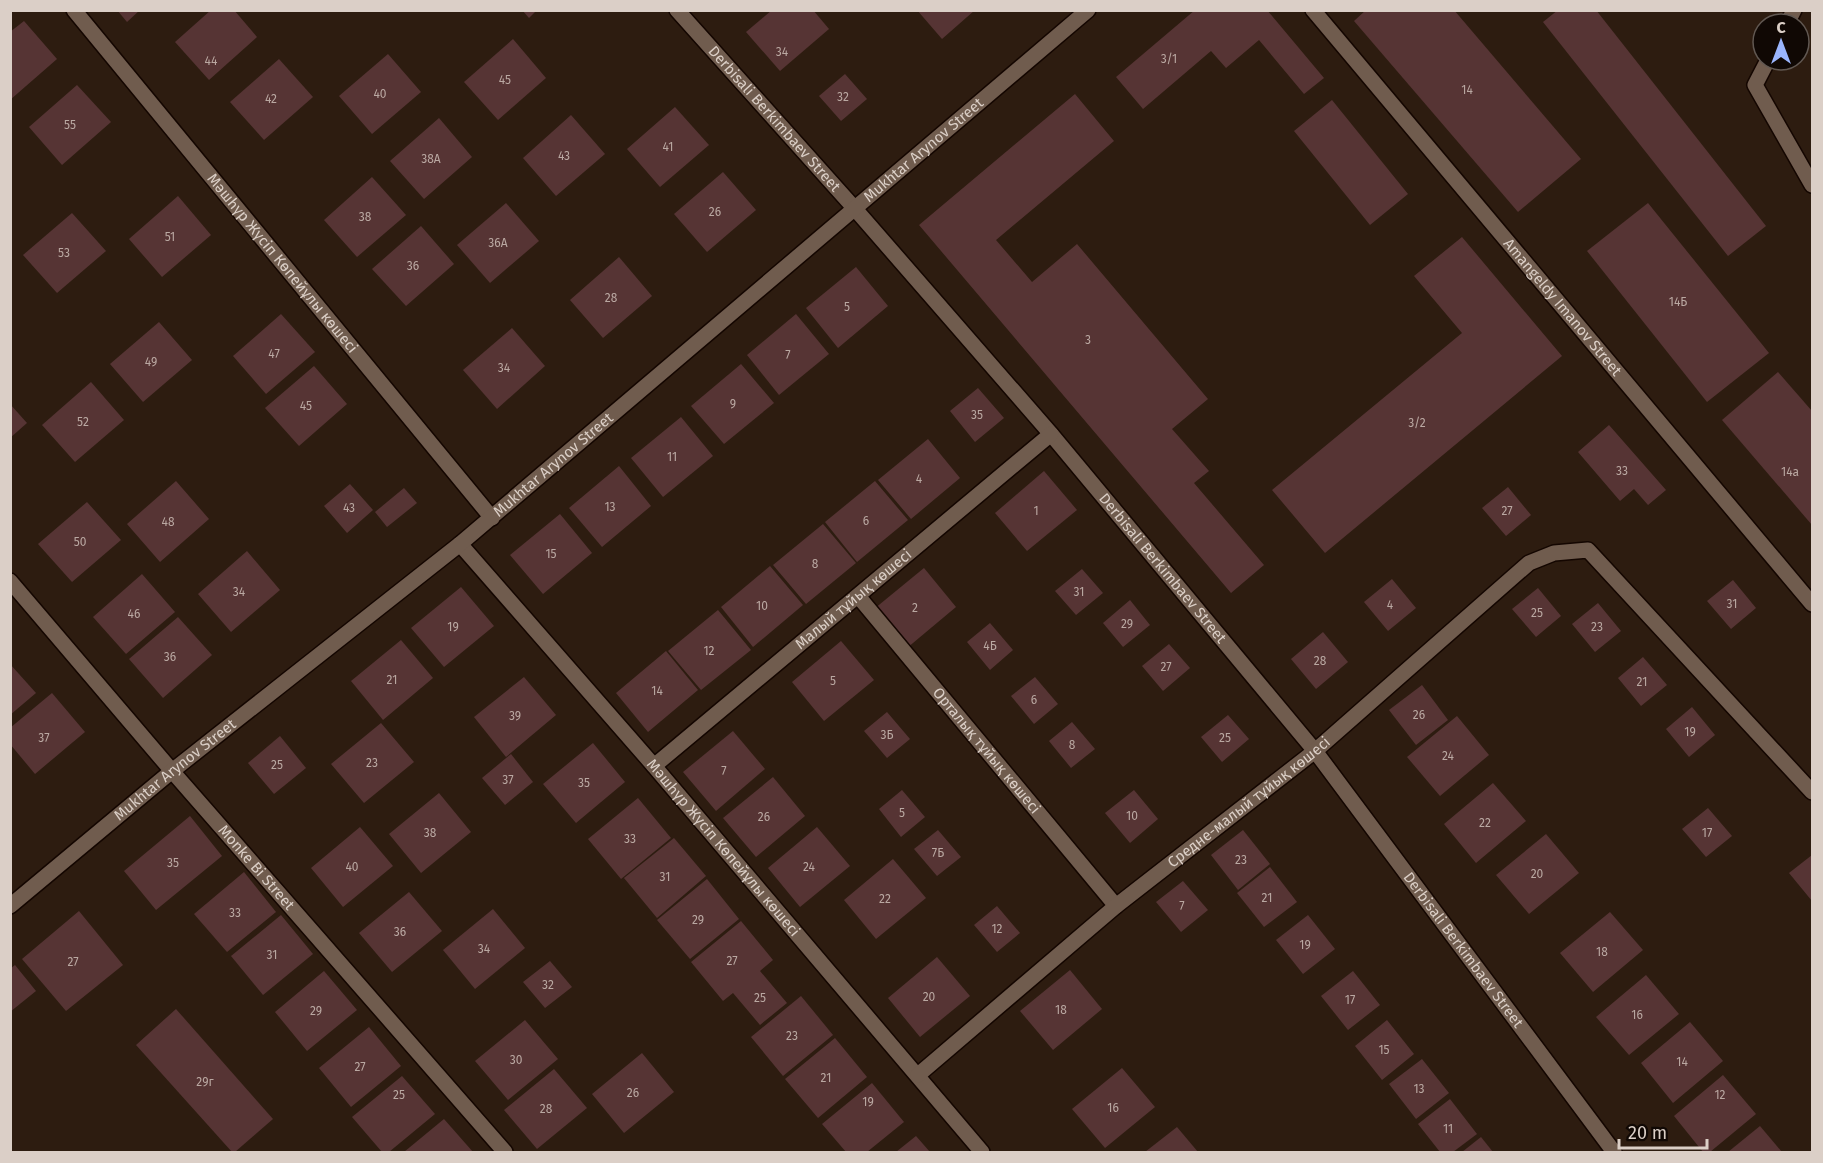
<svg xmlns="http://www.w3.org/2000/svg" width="1823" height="1163" viewBox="0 0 1823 1163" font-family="'Fira Sans',sans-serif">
  <rect width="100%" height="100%" fill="#2d1c10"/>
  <g fill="#563434">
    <path d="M117 10H140L127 22Z"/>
    <path d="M211 10H234L257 37 209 80 175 42Z"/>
    <path d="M522 10H537L529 18Z"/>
    <path d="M772 10H813L829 29 780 71 746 32Z"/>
    <path d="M917 10H975L942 39Z"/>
    <path d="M1195 10H1267L1324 78 1304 94 1259 40 1226 68 1211 51 1143 109 1116 77Z"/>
    <path d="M1366 10H1454L1581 159 1518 212 1354 21Z"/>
    <path d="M1558 10H1596L1766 226 1728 256 1543 22Z"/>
    <path d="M24 21 57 59 10 100V32Z"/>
    <path d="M513 39 546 78 498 120 464 82Z"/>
    <path d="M388 54 421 92 372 134 339 96Z"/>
    <path d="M279 59 313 97 264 140 230 102Z"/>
    <path d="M845 74 867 99 841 121 819 96Z"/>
    <path d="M77 85 111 122 62 165 29 127Z"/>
    <path d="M1075 94 1114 141 996 240 1032 282 1077 244 1208 399 1172 429 1209 471 1194 483 1264 565 1231 593 919 225Z"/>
    <path d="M1332 100 1408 194 1370 225 1294 131Z"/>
    <path d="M675 107 709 145 660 187 627 149Z"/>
    <path d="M571 115 605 154 556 196 523 158Z"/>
    <path d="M439 118 472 157 424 199 390 161Z"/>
    <path d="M723 172 756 210 707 252 674 214Z"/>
    <path d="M372 177 406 215 357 257 324 220Z"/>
    <path d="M178 196 211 235 162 277 129 239Z"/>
    <path d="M506 203 539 241 490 283 457 245Z"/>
    <path d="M1648 203 1769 353 1707 402 1587 251Z"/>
    <path d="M72 213 106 251 57 293 23 255Z"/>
    <path d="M421 226 454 264 406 306 372 269Z"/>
    <path d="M1462 237 1562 356 1325 553 1272 490 1462 333 1414 276Z"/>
    <path d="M619 257 652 296 603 338 570 300Z"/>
    <path d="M856 267 888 306 838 348 806 308Z"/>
    <path d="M281 314 315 352 266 394 233 356Z"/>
    <path d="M796 314 829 354 779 395 747 355Z"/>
    <path d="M159 322 192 360 143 402 110 364Z"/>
    <path d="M512 328 545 366 497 409 463 370Z"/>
    <path d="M741 364 774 403 724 444 691 406Z"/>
    <path d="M314 366 347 404 299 446 265 408Z"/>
    <path d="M1778 372 1812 411V525L1722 420Z"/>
    <path d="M91 382 124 420 75 462 42 425Z"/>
    <path d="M978 388 1004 418 975 442 950 411Z"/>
    <path d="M10 404 27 423 10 438Z"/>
    <path d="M681 417 713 456 663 497 631 458Z"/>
    <path d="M1609 425 1666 490 1648 505 1634 489 1620 501 1578 452Z"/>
    <path d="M928 439 960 478 911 519 878 480Z"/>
    <path d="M619 466 651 506 602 547 569 508Z"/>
    <path d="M1044 471 1077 510 1027 551 995 513Z"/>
    <path d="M176 481 209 519 160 562 127 524Z"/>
    <path d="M875 481 908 520 857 562 825 522Z"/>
    <path d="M350 484 373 510 347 533 324 506Z"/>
    <path d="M1508 487 1531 515 1506 536 1482 508Z"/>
    <path d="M404 488 417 503 387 527 375 512Z"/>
    <path d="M87 502 121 540 72 582 38 544Z"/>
    <path d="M560 514 592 553 543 594 510 555Z"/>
    <path d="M823 524 856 563 806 604 773 565Z"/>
    <path d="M247 551 280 590 231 632 198 594Z"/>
    <path d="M770 566 803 605 753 647 721 607Z"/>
    <path d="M924 568 956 607 907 648 874 609Z"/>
    <path d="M1082 569 1103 593 1076 615 1055 591Z"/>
    <path d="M142 574 175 612 126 654 93 617Z"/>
    <path d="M1392 579 1416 608 1388 631 1364 602Z"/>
    <path d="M1733 580 1756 608 1731 629 1707 601Z"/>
    <path d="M461 587 494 626 444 667 411 628Z"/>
    <path d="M1538 588 1561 616 1536 637 1512 609Z"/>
    <path d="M1130 600 1150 625 1123 647 1103 623Z"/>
    <path d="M1598 603 1621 631 1595 652 1572 624Z"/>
    <path d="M718 610 751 650 701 690 668 651Z"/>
    <path d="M178 617 212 655 163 698 129 659Z"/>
    <path d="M990 623 1013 650 990 670 967 642Z"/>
    <path d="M1323 632 1348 662 1316 689 1291 659Z"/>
    <path d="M401 640 433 678 383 720 351 681Z"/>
    <path d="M841 641 874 680 824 721 792 682Z"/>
    <path d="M1169 644 1190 668 1163 691 1142 666Z"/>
    <path d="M666 651 698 690 648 732 616 693Z"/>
    <path d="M1643 657 1667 685 1641 706 1618 678Z"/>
    <path d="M10 664 36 693 10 715Z"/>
    <path d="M524 677 556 715 506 757 474 717Z"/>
    <path d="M1035 677 1058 704 1034 724 1011 696Z"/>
    <path d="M1422 685 1448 720 1416 745 1389 710Z"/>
    <path d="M52 693 85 732 35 774 10 744V728Z"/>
    <path d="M1692 707 1715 735 1689 757 1666 729Z"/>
    <path d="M887 712 910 739 887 758 864 731Z"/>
    <path d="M1228 715 1249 739 1222 762 1201 737Z"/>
    <path d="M1457 716 1489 755 1440 796 1407 757Z"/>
    <path d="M1072 722 1095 749 1071 768 1049 741Z"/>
    <path d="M381 723 414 762 364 803 331 764Z"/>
    <path d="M733 731 765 769 716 811 683 772Z"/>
    <path d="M280 736 306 768 274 794 248 763Z"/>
    <path d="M593 743 625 782 576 823 543 784Z"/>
    <path d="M511 754 533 782 505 805 482 778Z"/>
    <path d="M773 777 805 816 756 857 723 818Z"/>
    <path d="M1493 783 1526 821 1476 863 1444 824Z"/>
    <path d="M902 790 925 817 901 837 879 809Z"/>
    <path d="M1134 790 1158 819 1130 843 1105 813Z"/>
    <path d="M439 793 471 832 421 873 389 834Z"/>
    <path d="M638 798 671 838 621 879 588 839Z"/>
    <path d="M1708 808 1732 836 1706 857 1682 829Z"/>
    <path d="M190 816 222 856 156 910 124 871Z"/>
    <path d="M360 827 393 866 343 907 311 868Z"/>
    <path d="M817 827 850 866 800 907 768 868Z"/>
    <path d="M938 830 961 857 937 876 914 849Z"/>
    <path d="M1243 830 1270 864 1238 890 1211 855Z"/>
    <path d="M1546 834 1579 873 1529 914 1496 875Z"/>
    <path d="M674 838 706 876 657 918 624 878Z"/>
    <path d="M1812 855V901L1789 873Z"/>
    <path d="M893 859 926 898 876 939 844 900Z"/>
    <path d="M1270 867 1297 902 1264 927 1237 893Z"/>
    <path d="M244 872 276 912 227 952 194 914Z"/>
    <path d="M707 879 739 919 690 959 657 920Z"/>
    <path d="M1183 881 1208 910 1181 932 1156 902Z"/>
    <path d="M409 892 442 931 392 972 359 933Z"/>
    <path d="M997 906 1020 933 997 952 974 925Z"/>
    <path d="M493 909 525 948 475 989 443 950Z"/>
    <path d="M79 911 123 965 66 1011 22 959Z"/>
    <path d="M1610 912 1643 950 1593 992 1560 953Z"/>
    <path d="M281 915 313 954 263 995 231 956Z"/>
    <path d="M1308 915 1335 949 1303 974 1276 940Z"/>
    <path d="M741 921 773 960 760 971 787 1003 760 1025 733 993 723 1001 691 962Z"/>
    <path d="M937 957 970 996 920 1037 888 998Z"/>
    <path d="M550 961 572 987 545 1008 523 982Z"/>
    <path d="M15 965 36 991 10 1012V969Z"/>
    <path d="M1070 970 1102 1009 1053 1050 1020 1011Z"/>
    <path d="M324 971 357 1010 307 1051 275 1012Z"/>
    <path d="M1353 971 1380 1005 1348 1030 1321 996Z"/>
    <path d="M1646 975 1679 1014 1629 1055 1596 1017Z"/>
    <path d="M801 996 833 1035 783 1076 751 1037Z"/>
    <path d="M176 1009 273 1119 235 1152H232L136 1045Z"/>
    <path d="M525 1020 558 1059 508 1100 475 1061Z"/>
    <path d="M1387 1020 1414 1054 1382 1080 1355 1046Z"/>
    <path d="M1690 1022 1723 1061 1673 1103 1641 1063Z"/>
    <path d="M369 1027 401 1066 351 1107 319 1068Z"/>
    <path d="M835 1038 867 1077 818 1118 785 1079Z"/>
    <path d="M642 1053 674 1092 624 1133 592 1094Z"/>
    <path d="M1422 1059 1449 1093 1416 1119 1389 1084Z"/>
    <path d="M1122 1068 1155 1107 1105 1148 1072 1109Z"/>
    <path d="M554 1069 587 1108 537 1149 504 1110Z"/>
    <path d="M1723 1075 1756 1114 1710 1152H1703L1674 1116Z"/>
    <path d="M402 1076 435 1114 389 1152H382L352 1117Z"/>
    <path d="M872 1083 904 1122 867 1152H846L822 1124Z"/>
    <path d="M1450 1099 1477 1134 1453 1152H1440L1418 1124Z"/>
    <path d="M444 1119 473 1152H404Z"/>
    <path d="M1760 1126 1782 1152H1728Z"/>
    <path d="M1177 1127 1198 1152H1145Z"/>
    <path d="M916 1136 930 1152H896Z"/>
    <path d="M1481 1137 1493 1152H1462Z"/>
  </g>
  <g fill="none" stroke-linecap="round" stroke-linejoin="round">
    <g stroke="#140600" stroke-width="18">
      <g id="service">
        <path d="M1787 24 1794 10"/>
        <path d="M1768 60 1755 85 1812 185"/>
      </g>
    </g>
    <g stroke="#140600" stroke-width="18">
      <g id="minor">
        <path id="s1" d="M74 10 492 518"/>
        <path id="s2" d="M677 10 856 210 1051 434 1315 751 1614 1152"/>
        <path id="s3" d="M1313 10 1812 604"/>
        <path id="s4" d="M460 544 654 766 982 1152"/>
        <path id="s5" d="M10 581 172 771 505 1152"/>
        <path id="s6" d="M858 596 1116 906"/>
        <path id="s7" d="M654 766 1051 434"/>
        <path id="s8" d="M918 1075 1116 906 1315 751 1529 563 1554 553 1588 550 1812 792"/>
      </g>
    </g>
    <g stroke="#140600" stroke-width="18">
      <g id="secondary">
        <path id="s9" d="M10 906 172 771 460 544 1088 10"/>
      </g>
    </g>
    <use href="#service" stroke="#705c4e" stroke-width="15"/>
    <use href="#minor" stroke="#705c4e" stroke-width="15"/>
    <use href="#secondary" stroke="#705c4e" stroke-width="15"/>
  </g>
  <g text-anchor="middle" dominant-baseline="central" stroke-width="4.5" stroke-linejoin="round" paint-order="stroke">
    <g font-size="12" fill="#baa8a2">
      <text x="782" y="52">34</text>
      <text x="1169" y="59">3/1</text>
      <text x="211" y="61">44</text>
      <text x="505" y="80">45</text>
      <text x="1467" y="90">14</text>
      <text x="380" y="94">40</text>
      <text x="843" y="97">32</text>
      <text x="271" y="99">42</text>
      <text x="70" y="125">55</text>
      <text x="668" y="147">41</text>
      <text x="564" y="156">43</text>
      <text x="431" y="159">38А</text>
      <text x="715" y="212">26</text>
      <text x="365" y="217">38</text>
      <text x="170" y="237">51</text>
      <text x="498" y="243">36А</text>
      <text x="64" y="253">53</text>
      <text x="413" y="266">36</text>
      <text x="611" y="298">28</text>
      <text x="1678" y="302">14Б</text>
      <text x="847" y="307">5</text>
      <text x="1088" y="340">3</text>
      <text x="274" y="354">47</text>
      <text x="788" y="355">7</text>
      <text x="151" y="362">49</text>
      <text x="504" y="368">34</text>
      <text x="733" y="404">9</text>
      <text x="306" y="406">45</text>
      <text x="977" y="415">35</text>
      <text x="83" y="422">52</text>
      <text x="1417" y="423">3/2</text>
      <text x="672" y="457">11</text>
      <text x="1622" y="471">33</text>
      <text x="1790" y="472">14а</text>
      <text x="919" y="479">4</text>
      <text x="610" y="507">13</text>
      <text x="349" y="508">43</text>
      <text x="1036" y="511">1</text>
      <text x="1507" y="511">27</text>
      <text x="866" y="521">6</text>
      <text x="168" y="522">48</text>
      <text x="80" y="542">50</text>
      <text x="551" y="554">15</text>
      <text x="815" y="564">8</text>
      <text x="239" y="592">34</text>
      <text x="1079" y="592">31</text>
      <text x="1732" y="604">31</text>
      <text x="1390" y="605">4</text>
      <text x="762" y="606">10</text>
      <text x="915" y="608">2</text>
      <text x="1537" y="613">25</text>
      <text x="134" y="614">46</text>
      <text x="1127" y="624">29</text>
      <text x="453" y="627">19</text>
      <text x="1597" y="627">23</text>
      <text x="990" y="646">4Б</text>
      <text x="709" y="651">12</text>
      <text x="170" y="657">36</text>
      <text x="1320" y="661">28</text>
      <text x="1166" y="667">27</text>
      <text x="392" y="680">21</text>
      <text x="833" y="681">5</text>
      <text x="1642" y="682">21</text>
      <text x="657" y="691">14</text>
      <text x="1034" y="700">6</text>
      <text x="1419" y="715">26</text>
      <text x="515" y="716">39</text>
      <text x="1690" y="732">19</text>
      <text x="887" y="735">3Б</text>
      <text x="44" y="738">37</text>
      <text x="1225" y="738">25</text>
      <text x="1072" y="745">8</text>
      <text x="1448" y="756">24</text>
      <text x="372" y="763">23</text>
      <text x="277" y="765">25</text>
      <text x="724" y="771">7</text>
      <text x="508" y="780">37</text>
      <text x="584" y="783">35</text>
      <text x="902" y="813">5</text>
      <text x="1132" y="816">10</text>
      <text x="764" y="817">26</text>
      <text x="1485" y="823">22</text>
      <text x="430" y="833">38</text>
      <text x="1707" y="833">17</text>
      <text x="630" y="839">33</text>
      <text x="938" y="853">7Б</text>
      <text x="1241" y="860">23</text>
      <text x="173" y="863">35</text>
      <text x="352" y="867">40</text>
      <text x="809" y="867">24</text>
      <text x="1537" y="874">20</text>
      <text x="665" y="877">31</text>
      <text x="1267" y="898">21</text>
      <text x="885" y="899">22</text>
      <text x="1182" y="906">7</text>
      <text x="235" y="913">33</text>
      <text x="698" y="920">29</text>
      <text x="997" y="929">12</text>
      <text x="400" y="932">36</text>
      <text x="1305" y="945">19</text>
      <text x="484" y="949">34</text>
      <text x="1602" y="952">18</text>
      <text x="272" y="955">31</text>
      <text x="732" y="961">27</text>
      <text x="73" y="962">27</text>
      <text x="548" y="985">32</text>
      <text x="929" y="997">20</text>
      <text x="760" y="998">25</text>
      <text x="1350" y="1000">17</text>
      <text x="1061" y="1010">18</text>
      <text x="316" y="1011">29</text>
      <text x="1637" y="1015">16</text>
      <text x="792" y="1036">23</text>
      <text x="1384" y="1050">15</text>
      <text x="516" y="1060">30</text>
      <text x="1682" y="1062">14</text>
      <text x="360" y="1067">27</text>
      <text x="826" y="1078">21</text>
      <text x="205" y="1082">29г</text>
      <text x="1419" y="1089">13</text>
      <text x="633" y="1093">26</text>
      <text x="399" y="1095">25</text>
      <text x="1720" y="1095">12</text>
      <text x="868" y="1102">19</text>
      <text x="1113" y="1108">16</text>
      <text x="546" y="1109">28</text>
      <text x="1448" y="1129">11</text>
    </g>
    <g font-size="15" fill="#dbcfc7" stroke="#100804">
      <text stroke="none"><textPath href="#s2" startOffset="146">Derbisali Berkimbaev Street</textPath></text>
      <text stroke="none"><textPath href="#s9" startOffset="1186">Mukhtar Arynov Street</textPath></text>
      <text stroke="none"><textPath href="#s1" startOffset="328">Мәшһүр Жүсіп Көпейұлы көшесі</textPath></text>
      <text stroke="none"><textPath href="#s3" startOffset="388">Amangeldy Imanov Street</textPath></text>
      <text stroke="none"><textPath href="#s9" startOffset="700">Mukhtar Arynov Street</textPath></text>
      <text stroke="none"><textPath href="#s2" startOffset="740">Derbisali Berkimbaev Street</textPath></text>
      <text stroke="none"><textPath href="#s7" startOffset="260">Малый тұйық көшесі</textPath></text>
      <text stroke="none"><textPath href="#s6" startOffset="201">Орталық тұйық көшесі</textPath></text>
      <text stroke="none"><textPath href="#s9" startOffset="214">Mukhtar Arynov Street</textPath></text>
      <text stroke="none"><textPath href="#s8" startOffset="429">Средне-малый тұйық көшесі</textPath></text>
      <text stroke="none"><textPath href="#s4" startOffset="402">Мәшһүр Жүсіп Көпейұлы көшесі</textPath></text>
      <text stroke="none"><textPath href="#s5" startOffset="378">Monke Bi Street</textPath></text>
      <text stroke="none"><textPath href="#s2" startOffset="1226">Derbisali Berkimbaev Street</textPath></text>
    </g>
  </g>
  <rect width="1823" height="1163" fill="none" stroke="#dbcfc7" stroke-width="24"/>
  <g transform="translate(1781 42)"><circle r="28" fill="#100804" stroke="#615852" stroke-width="1.5"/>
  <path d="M0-4.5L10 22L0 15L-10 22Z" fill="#9ab5fd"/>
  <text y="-9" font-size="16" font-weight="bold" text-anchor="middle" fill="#dbcfc7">С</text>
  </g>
  <path d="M1619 1139v9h88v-9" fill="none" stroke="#dbcfc7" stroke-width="3"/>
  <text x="1628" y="1139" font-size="18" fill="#dbcfc7" stroke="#100804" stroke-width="4.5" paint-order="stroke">20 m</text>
</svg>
